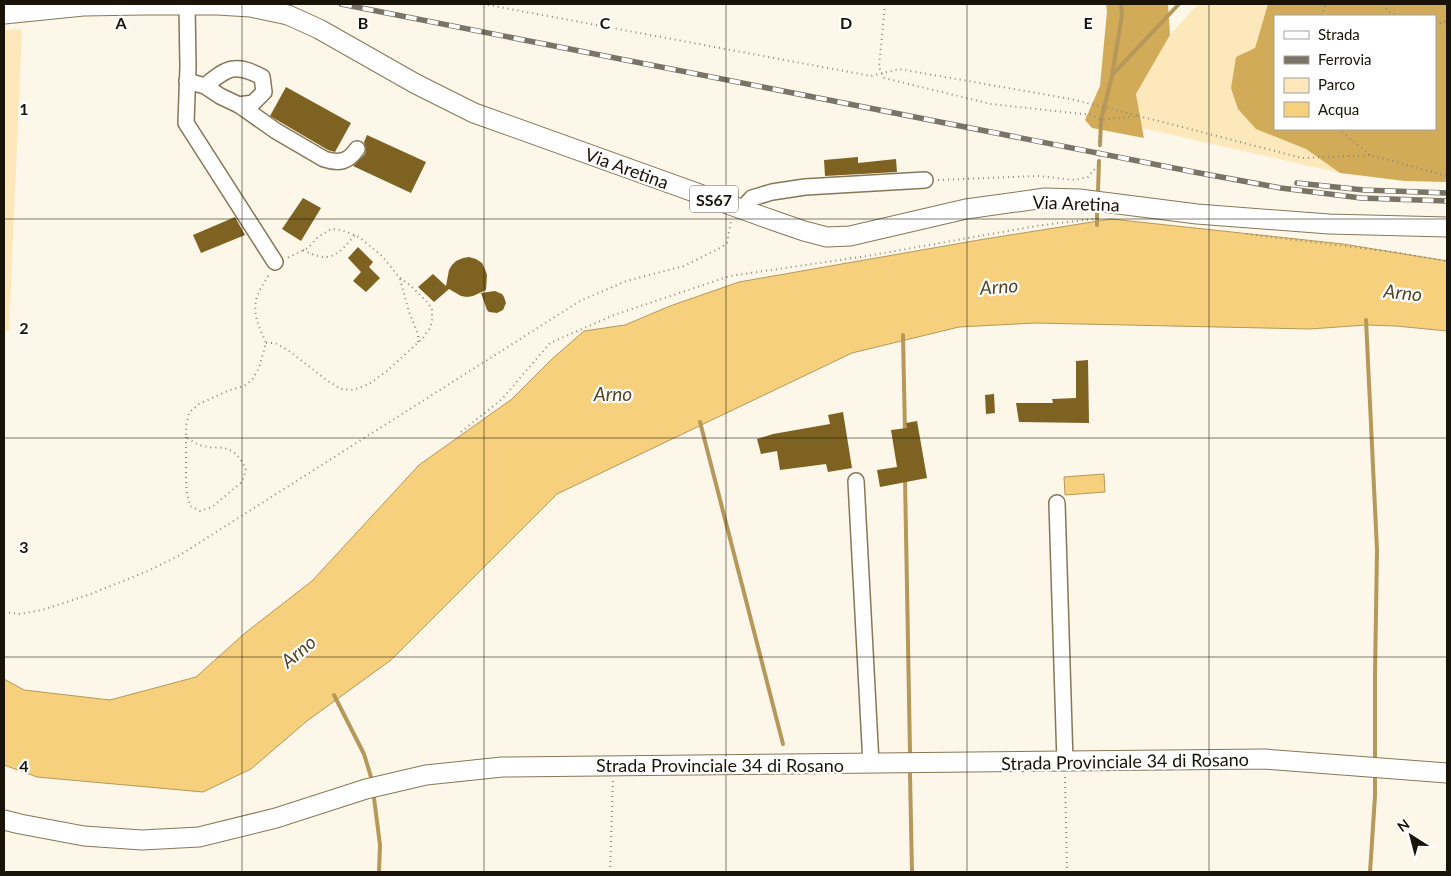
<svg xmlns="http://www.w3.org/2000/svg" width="1451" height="876" viewBox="0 0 1451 876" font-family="Lato,sans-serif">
  <rect width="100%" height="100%" fill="#fdf7e9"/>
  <g fill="#fde8bb">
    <path d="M1198 4H1268L1255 48 1256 129 1306 149 1340 173 1142 128 1136 94 1170 35Z"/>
    <path d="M22 29 9 331H4V30Z"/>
  </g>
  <g fill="#d1ab58" fill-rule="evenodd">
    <path d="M1106 4H1168L1170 35 1136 94 1144 138 1092 128 1085 120 1100 86 1107 11Z"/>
    <path d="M1268 4H1447V182L1405 181 1340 173 1306 149 1256 129 1238 109 1231 88 1236 57 1255 48ZM1275 16H1435V129H1275Z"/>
  </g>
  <g fill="#f7d07d" stroke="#b5985a">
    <path d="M1111 219 1343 244 1447 261V331L1396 326 1366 325 1310 329 1035 323 959 327 852 353 557 494 391 660 307 721 251 769 203 792 37 777 4 765V679L24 690 110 700 196 677 245 633 312 581 419 465 512 399 552 359 584 331 625 325 670 306 739 282 979 240Z"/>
    <path d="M1104 474 1105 492 1065 495 1064 477Z"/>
  </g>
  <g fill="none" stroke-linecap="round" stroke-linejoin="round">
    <g stroke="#b5985a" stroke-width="4">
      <path d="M1112 75 1179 4"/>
      <path d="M1100 145 1101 120 1112 76 1122 15 1121 4"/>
      <path d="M1098 191 1099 161"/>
      <path d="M1097 225V212"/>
      <path d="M1366 320 1377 550 1375 675V757"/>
      <path d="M903 335 905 433"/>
      <path d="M700 422 783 744"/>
      <path d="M905 478 910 753"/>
      <path d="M334 695 364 754 371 777"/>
      <path d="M910 774 912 872"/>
      <path d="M374 798 380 845 379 872"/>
      <path d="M1370 872 1375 796V778"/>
    </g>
  </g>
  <g fill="#7e6221">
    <path d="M286 87 351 123 335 152 328 150 270 116Z"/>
    <path d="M367 135 426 162 411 193 353 166 365 154 366 150 364 142Z"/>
    <path d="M858 157V163L896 159 897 172 825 176 824 160Z"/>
    <path d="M303 198 321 208 301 241 282 229Z"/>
    <path d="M235 217 245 235 201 253 193 235Z"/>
    <path d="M358 247 373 262 369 267 380 278 366 292 353 281 361 272 348 258Z"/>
    <path d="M469 257 476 259 482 263 485 269 487 275 486 290 473 296 467 297 461 296 449 289 434 302 418 287 433 274 446 286 449 270 452 265 456 261 463 258Z"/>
    <path d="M495 291 502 294 504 297 506 303 503 310 497 313 489 312 487 310 481 293Z"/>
    <path d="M1088 360 1089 423 1019 422 1016 403H1053L1052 399 1076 398V361Z"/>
    <path d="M994 394 995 413 986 414 985 395Z"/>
    <path d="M843 412 852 468 828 472 826 464 780 470 777 451 761 454 757 439 773 434 830 424 828 415Z"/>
    <path d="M917 421 927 478 880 487 877 470 897 467 891 430 907 428 906 423Z"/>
  </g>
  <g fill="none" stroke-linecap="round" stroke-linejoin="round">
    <g stroke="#867758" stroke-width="18">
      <g id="minor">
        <path d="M187 5 188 67 186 123 275 262"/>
        <path d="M187 81 205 86 220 96 239 105 253 103 264 92 262 77C235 63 228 67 205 86"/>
        <path d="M239 105 276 131 324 159C339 164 348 162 357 149"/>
        <path d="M742 209 752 198 772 192 805 187 925 180"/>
        <path d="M856 481 871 764"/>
        <path d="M1057 503 1065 762"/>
      </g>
    </g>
    <g stroke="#867758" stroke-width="21">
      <g id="major">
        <path d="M4 14 83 6 144 5H218L250 7 288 15 319 29 416 84 474 113 775 221 804 231 827 237 850 236 966 209 1045 198 1079 199 1197 214 1329 224 1447 227"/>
        <path d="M4 820 20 824 84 836 142 840 199 837 276 818 366 789 426 775 502 767 1264 759 1447 773"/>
      </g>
    </g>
    <g stroke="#8e887b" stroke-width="2" stroke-dasharray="1 4" stroke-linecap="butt">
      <path d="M483 4 871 76 899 69 1071 99 1139 116"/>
      <path d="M885 4 879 67 884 78 991 104 1092 115 1101 120 1139 116 1302 158 1370 155 1447 176"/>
      <path d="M1383 4 1389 12 1403 16"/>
      <path d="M1321 16 1326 4"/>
      <path d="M1435 25 1447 21"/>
      <path d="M1338 129 1370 155"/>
      <path d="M938 180 1038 176 1075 180 1088 177 1099 164 1101 120"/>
      <path d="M1246 234 1393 252 1447 261"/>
      <path d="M303 250C330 264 337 256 355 235"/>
      <path d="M400 279 409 312 418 334V343"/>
      <path d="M266 343H275L289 351 328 381 341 389 353 390 369 384 387 371 423 338 430 328 432 320V309L428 303 411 286 399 277 382 256 359 237 342 230 331 229 318 237 308 248 287 258"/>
      <path d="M461 432 502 399 550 343 614 315 730 276 867 256 1036 226 1100 218"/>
      <path d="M186 437V481L187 493 190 506 200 511 212 507 242 482 246 470C242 460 236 451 224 448 218 447 211 448 204 446 197 445 192 441 186 437V426L189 413 199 404 230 390 244 386 252 380 259 368 266 343C259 327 251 311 258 294 261 287 266 280 270 273"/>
      <path d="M4 612 19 614 42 610 88 595 148 571 180 555 580 301 626 281 684 266 722 247 727 243 731 221"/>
      <path d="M1065 777 1067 872"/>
      <path d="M610 872 613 780"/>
    </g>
    <use href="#minor" stroke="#fff" stroke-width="15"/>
    <use href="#major" stroke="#fff" stroke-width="19"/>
    <g stroke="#7a7467" stroke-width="5.5">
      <g id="rail">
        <path d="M341 4 1194 172 1281 188 1361 198 1447 201"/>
        <path d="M1297 183 1364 190 1447 193"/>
      </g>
    </g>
    <use href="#rail" stroke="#fff" stroke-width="4" stroke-dasharray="11" stroke-linecap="butt"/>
  </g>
  <path fill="none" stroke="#1a1408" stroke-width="1" stroke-opacity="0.55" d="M242 4V872M484 4V872M726 4V872M967 4V872M1209 4V872M4 219H1447M4 438H1447M4 657H1447"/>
  <g text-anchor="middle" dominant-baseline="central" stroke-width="4.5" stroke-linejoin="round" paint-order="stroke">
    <rect fill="#fff" stroke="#5f5a52" stroke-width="1" x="690" y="185.5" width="48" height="27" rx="4"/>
    <g font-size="16" font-weight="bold" fill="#1a1408">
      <text x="714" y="199">SS67</text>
    </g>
    <g font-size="18" fill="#1a1408" stroke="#fff">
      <text transform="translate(627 168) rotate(20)">Via Aretina</text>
      <text transform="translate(1076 203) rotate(2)">Via Aretina</text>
      <text transform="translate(1125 761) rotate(-1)">Strada Provinciale 34 di Rosano</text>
      <text x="720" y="765">Strada Provinciale 34 di Rosano</text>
    </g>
    <g font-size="19" font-style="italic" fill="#554521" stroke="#fff">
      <text transform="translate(999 286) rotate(-4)">Arno</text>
      <text transform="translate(1403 292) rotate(6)">Arno</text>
      <text x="613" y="393">Arno</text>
      <text transform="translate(298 651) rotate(-40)">Arno</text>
    </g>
  </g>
  <g font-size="16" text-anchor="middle" font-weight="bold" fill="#1a1408" stroke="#fff" stroke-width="4.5" stroke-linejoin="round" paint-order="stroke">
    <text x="121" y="29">A</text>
    <text x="363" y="29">B</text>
    <text x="605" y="29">C</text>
    <text x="846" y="29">D</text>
    <text x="1088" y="29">E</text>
    <text x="24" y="115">1</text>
    <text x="24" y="334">2</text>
    <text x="24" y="553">3</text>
    <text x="24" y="772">4</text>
  </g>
  <rect width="1451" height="876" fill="none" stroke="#1a1408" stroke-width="10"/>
  <rect x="1274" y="15" width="162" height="115" fill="#ffffff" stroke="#a3a19c"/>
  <rect x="1284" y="31" width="25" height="8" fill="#ffffff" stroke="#a3a19c"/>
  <text x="1318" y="40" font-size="15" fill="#1a1408">Strada</text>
  <rect x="1284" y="56" width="25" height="8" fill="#7a7467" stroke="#a3a19c"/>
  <text x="1318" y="65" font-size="15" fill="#1a1408">Ferrovia</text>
  <rect x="1284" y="78" width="25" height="15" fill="#fde8bb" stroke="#a3a19c"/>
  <text x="1318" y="90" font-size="15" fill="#1a1408">Parco</text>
  <rect x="1284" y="102" width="25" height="15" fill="#f7d07d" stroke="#a3a19c"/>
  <text x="1318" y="115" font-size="15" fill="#1a1408">Acqua</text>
  <g transform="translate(1411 836) rotate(324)" stroke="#ffffff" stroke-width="4" paint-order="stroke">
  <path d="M0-4L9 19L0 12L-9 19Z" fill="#1a1408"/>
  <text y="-8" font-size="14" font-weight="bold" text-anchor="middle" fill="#1a1408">N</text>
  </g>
</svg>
